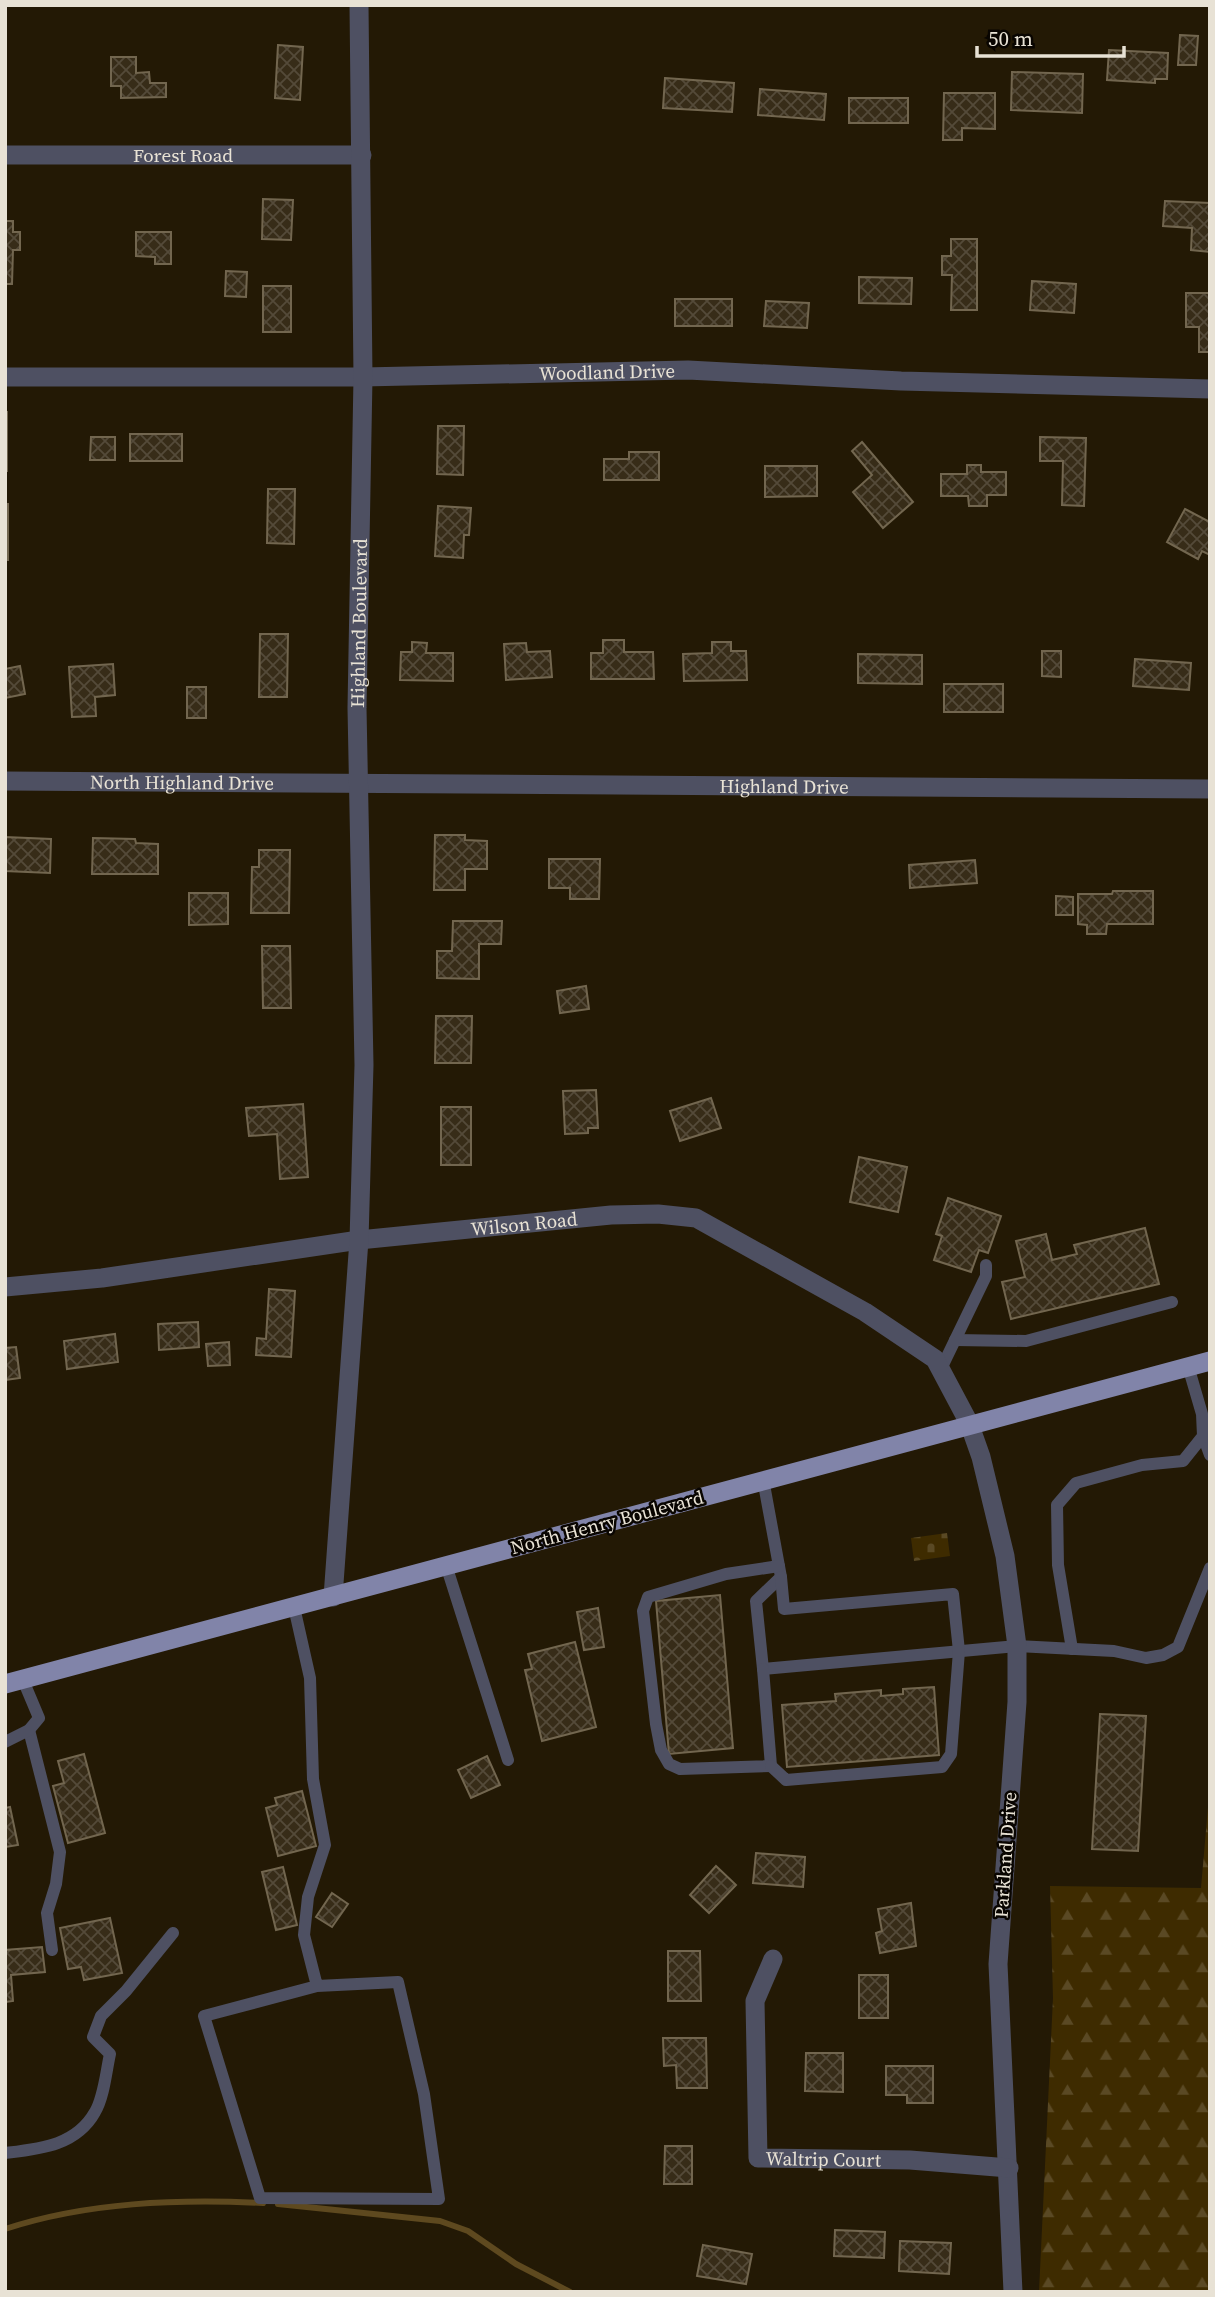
<svg xmlns="http://www.w3.org/2000/svg" width="1215" height="2297" viewBox="0 0 1215 2297" font-family="'Source Serif 4',serif">
  <defs>
    <pattern id="forest-firs" width="22" height="20" patternUnits="userSpaceOnUse" patternTransform="scale(1.75)"><rect width="22" height="20" fill="#3e2b00"/><path d="M5 1l3.5 6h-7zM16 11l3.5 6h-7z" fill="#5a4924"/></pattern>
    <pattern id="cemetery-stones" width="16" height="16" patternUnits="userSpaceOnUse" patternTransform="scale(1.75)"><rect width="16" height="16" fill="#3e2b00"/><path d="M2 7V4a2 2 0 0 1 4 0v3zM10 15v-3a2 2 0 0 1 4 0v3z" fill="#5a4924"/></pattern>
    <pattern id="building-cross-hatch" width="8" height="8" patternUnits="userSpaceOnUse" patternTransform="scale(1.75)"><rect width="8" height="8" fill="#372c18"/><path d="M0 0l8 8M0 8l8-8" fill="none" stroke="#544a39"/></pattern>
  </defs>
  <rect width="100%" height="100%" fill="#231905"/>
  <path fill="url(#forest-firs)" d="M1210 1784V2292H1039L1053 1998 1050 1886 1201 1888Z"/>
  <path fill="url(#cemetery-stones)" d="M947 1533 950 1556 914 1561 911 1538Z"/>
  <g fill="none" stroke-linecap="round" stroke-linejoin="round">
    <g stroke="#5e491f" stroke-width="6">
      <path d="M278 2204 440 2221 468 2231 516 2264 570 2292"/>
      <path d="M5 2229C88 2202 177 2199 263 2203"/>
    </g>
  </g>
  <g fill="url(#building-cross-hatch)" stroke="#72664f" stroke-width="2">
    <path d="M1180 35 1198 36 1196 65H1178Z"/>
    <path d="M278 45 303 47 300 100 275 98Z"/>
    <path d="M1109 50 1168 53 1167 79H1155V83L1107 80Z"/>
    <path d="M111 57H136V73L149 72 150 83H166V97L121 98V86H111Z"/>
    <path d="M1012 72 1083 74 1082 113 1011 110Z"/>
    <path d="M665 78 734 83 732 112 663 108Z"/>
    <path d="M760 89 826 94 824 120 758 115Z"/>
    <path d="M944 93H995V129L962 128V140H943Z"/>
    <rect x="849" y="98" width="59" height="25"/>
    <path d="M263 199 293 200 291 240 262 239Z"/>
    <path d="M1165 201 1210 203V252L1191 250 1192 228 1163 226Z"/>
    <path d="M5 221H13V232H20V250H13L12 284H5Z"/>
    <path d="M136 232H171V264H155V257L136 256Z"/>
    <path d="M951 239H977V310H951L952 275H942V256H951Z"/>
    <path d="M226 271 247 272 246 297 225 296Z"/>
    <path d="M859 277 912 278 911 304 859 303Z"/>
    <path d="M1032 281 1076 284 1074 313 1030 310Z"/>
    <rect x="263" y="286" width="28" height="46"/>
    <path d="M1186 293H1210V352H1199V327H1186Z"/>
    <rect x="675" y="299" width="57" height="27"/>
    <path d="M766 301 809 303 807 328 764 326Z"/>
    <rect x="5" y="412" width="2" height="59"/>
    <path d="M438 426H464L463 475 437 474Z"/>
    <rect x="130" y="434" width="52" height="27"/>
    <path d="M91 437H115V460H90Z"/>
    <path d="M1040 437 1086 438 1084 506 1062 505 1063 461H1040Z"/>
    <path d="M862 442 913 502 883 528 853 492 872 475 852 451Z"/>
    <path d="M629 452H659V480H604V459H629Z"/>
    <path d="M967 465H981V472H1006V495H987V506H969L968 496H941V474H967Z"/>
    <path d="M765 466H817V496L765 497Z"/>
    <path d="M268 489H295L294 544 267 543Z"/>
    <rect x="5" y="504" width="3" height="56"/>
    <path d="M438 506 471 508 469 535H464L463 558 435 556Z"/>
    <path d="M1185 509 1210 522V555L1202 551 1198 559 1167 542Z"/>
    <path d="M260 634H288L287 697H259Z"/>
    <path d="M603 640H624V652H653L654 679H591V653H603Z"/>
    <path d="M412 642 427 643 426 653H453V681L400 680 401 652H412Z"/>
    <path d="M712 642H731V651H746L747 680 684 681 683 654 712 653Z"/>
    <path d="M526 643 527 652 550 651 552 677 506 680 504 644Z"/>
    <path d="M1042 651H1061V677L1042 676Z"/>
    <path d="M858 654 922 655V684L858 683Z"/>
    <path d="M1135 659 1191 663 1189 690 1133 686Z"/>
    <path d="M113 664 115 695 95 697 96 716 72 717 69 667Z"/>
    <path d="M20 666 25 694 5 698V669Z"/>
    <rect x="944" y="684" width="59" height="28"/>
    <rect x="187" y="687" width="19" height="31"/>
    <path d="M435 835H465V840L487 841V869H465V890H434Z"/>
    <path d="M5 837 51 839 50 873 5 871Z"/>
    <path d="M93 838 135 839 136 843 158 844V874H92Z"/>
    <path d="M259 850H290L289 913H251L252 867H259Z"/>
    <path d="M549 859H600L599 899H570V888H549Z"/>
    <path d="M975 860 977 883 910 888 909 865Z"/>
    <path d="M1113 891H1153V924H1107L1106 934H1087V925L1078 924V894H1112Z"/>
    <path d="M189 893H228V924L189 925Z"/>
    <path d="M1056 896 1073 897V915H1056Z"/>
    <path d="M453 921H502L501 944H479V979L437 978V951H452Z"/>
    <path d="M262 946H290L291 1008H263Z"/>
    <path d="M586 986 589 1009 560 1013 557 991Z"/>
    <path d="M436 1016H472L471 1063H435Z"/>
    <path d="M596 1090 598 1128H588V1133L565 1134 563 1091Z"/>
    <path d="M711 1098 721 1128 680 1141 670 1111Z"/>
    <path d="M303 1104 308 1177 280 1179 277 1134 249 1136 246 1108Z"/>
    <rect x="441" y="1107" width="30" height="58"/>
    <path d="M859 1157 907 1167 898 1212 850 1202Z"/>
    <path d="M948 1198 1001 1216 988 1253 979 1250 971 1272 934 1260 942 1236 936 1234Z"/>
    <path d="M1145 1228 1159 1284 1011 1319 1002 1282 1025 1277 1016 1241 1046 1234 1052 1260 1077 1254 1074 1245Z"/>
    <path d="M269 1289 295 1291 291 1357 256 1355 257 1338 266 1339Z"/>
    <path d="M198 1322 199 1347 159 1350 158 1324Z"/>
    <path d="M115 1334 118 1362 67 1369 64 1341Z"/>
    <path d="M229 1342 230 1365 208 1366 206 1344Z"/>
    <path d="M16 1347 20 1378 5 1380V1348Z"/>
    <path d="M720 1595 733 1748 669 1754 656 1601Z"/>
    <path d="M598 1608 604 1647 584 1650 577 1612Z"/>
    <path d="M575 1642 596 1727 542 1741 525 1670 532 1669 528 1654Z"/>
    <path d="M934 1687 939 1755 787 1767 782 1705 836 1701 835 1694 881 1690V1696L903 1694V1689Z"/>
    <path d="M1100 1714 1146 1716 1138 1851 1092 1849Z"/>
    <path d="M84 1754 105 1833 68 1843 53 1786 64 1783 58 1761Z"/>
    <path d="M487 1756 500 1785 471 1798 458 1770Z"/>
    <path d="M302 1791 316 1846 278 1856 266 1808 277 1805 275 1798Z"/>
    <path d="M10 1807 18 1845 5 1847V1808Z"/>
    <path d="M756 1853 805 1857 803 1887 753 1883Z"/>
    <path d="M716 1866 736 1885 709 1913 690 1895Z"/>
    <path d="M283 1867 297 1925 276 1930 262 1872Z"/>
    <path d="M332 1893 348 1904 332 1927 316 1917Z"/>
    <path d="M911 1903 916 1946 880 1953 876 1933 882 1931 878 1909Z"/>
    <path d="M110 1918 122 1973 84 1980 81 1967 68 1969 60 1928Z"/>
    <path d="M42 1947 45 1972 11 1975 13 2001 5 2002V1950Z"/>
    <path d="M668 1951H700L701 2001H668Z"/>
    <rect x="859" y="1975" width="29" height="43"/>
    <path d="M663 2038H706L707 2088H677L676 2065 664 2066Z"/>
    <path d="M806 2053H843V2092L805 2091Z"/>
    <path d="M886 2066H933V2103H907V2095H886Z"/>
    <path d="M665 2146H692V2184H664Z"/>
    <path d="M835 2230 885 2232 884 2258 834 2256Z"/>
    <path d="M900 2241 951 2243 949 2274 899 2271Z"/>
    <path d="M703 2245 752 2254 746 2284 697 2276Z"/>
  </g>
  <g fill="none" stroke-linecap="round" stroke-linejoin="round">
    <g stroke="#4e5062" stroke-width="12">
      <path d="M955 1340 1026 1341 1172 1302"/>
      <path d="M941 1369 986 1276V1265"/>
      <path d="M1203 1436 1210 1455"/>
      <path d="M763 1479 781 1577 756 1601 763 1669 1017 1646 1114 1651 1146 1658 1163 1655 1178 1647 1210 1568"/>
      <path d="M446 1565 508 1760"/>
      <path d="M294 1607 310 1678 313 1779 325 1845 308 1897 304 1935 317 1986 204 2016 260 2198 439 2199 424 2094 398 1982 317 1986"/>
      <path d="M1072 1649 1058 1565 1057 1505 1076 1483 1142 1465 1183 1461 1203 1436 1202 1414 1188 1366"/>
      <path d="M763 1669 771 1766 680 1769 669 1764 661 1750 656 1724 643 1611 648 1597 726 1574 779 1566"/>
      <path d="M29 1730 60 1852 56 1884 47 1913 52 1950"/>
      <path d="M5 1742 29 1730 39 1718 23 1680"/>
      <path d="M771 1766 786 1780 942 1767 951 1754 959 1651 953 1594 784 1609 781 1577"/>
      <path d="M5 2153C39 2149 76 2146 95 2112 104 2097 106 2072 110 2054L93 2037 101 2016 126 1991 173 1933"/>
    </g>
    <g stroke="#4e5062" stroke-width="19">
      <path id="s1" d="M5 155H362"/>
      <path id="s2" d="M5 377H363L688 370 901 381 1210 389"/>
      <path id="s3" d="M5 781 1210 789"/>
      <path id="s4" d="M5 1287 102 1278 359 1240 611 1215 658 1214 696 1218 865 1312 935 1359 969 1423 981 1457 1005 1556 1017 1646V1702L998 1964 1013 2292"/>
      <path id="s5" d="M333 1597 359 1240 364 1065 357 708 363 377 359 5"/>
      <path id="s6" d="M773 1959 755 2001 758 2158 910 2160 1009 2168"/>
    </g>
    <path stroke="#8184a9" stroke-width="19" d="M5 1684 1210 1361"/>
  </g>
  <g text-anchor="middle" dominant-baseline="central" stroke-width="5" stroke-linejoin="round" paint-order="stroke">
    <g font-size="19" fill="#e8e2d5" stroke="#090501">
      <text stroke="none"><textPath href="#s1" startOffset="178">Forest Road</textPath></text>
      <text stroke="none"><textPath href="#s2" startOffset="602">Woodland Drive</textPath></text>
      <text stroke="none"><textPath href="#s5" startOffset="975">Highland Boulevard</textPath></text>
      <text stroke="none"><textPath href="#s3" startOffset="177">North Highland Drive</textPath></text>
      <text stroke="none"><textPath href="#s3" startOffset="779">Highland Drive</textPath></text>
      <text stroke="none"><textPath href="#s4" startOffset="523">Wilson Road</textPath></text>
      <text transform="translate(607 1522) rotate(-15)">North Henry Boulevard</text>
      <text transform="translate(1005 1855) rotate(-86)">Parkland Drive</text>
      <text stroke="none"><textPath href="#s6" startOffset="268">Waltrip Court</textPath></text>
    </g>
  </g>
  <rect width="1215" height="2297" fill="none" stroke="#e8e2d5" stroke-width="14"/>
  <path d="M977 46v10h147v-10" fill="none" stroke="#e8e2d5" stroke-width="3.5"/>
  <text x="988" y="46" font-size="21" fill="#e8e2d5" stroke="#090501" stroke-width="5" paint-order="stroke">50 m</text>
</svg>
